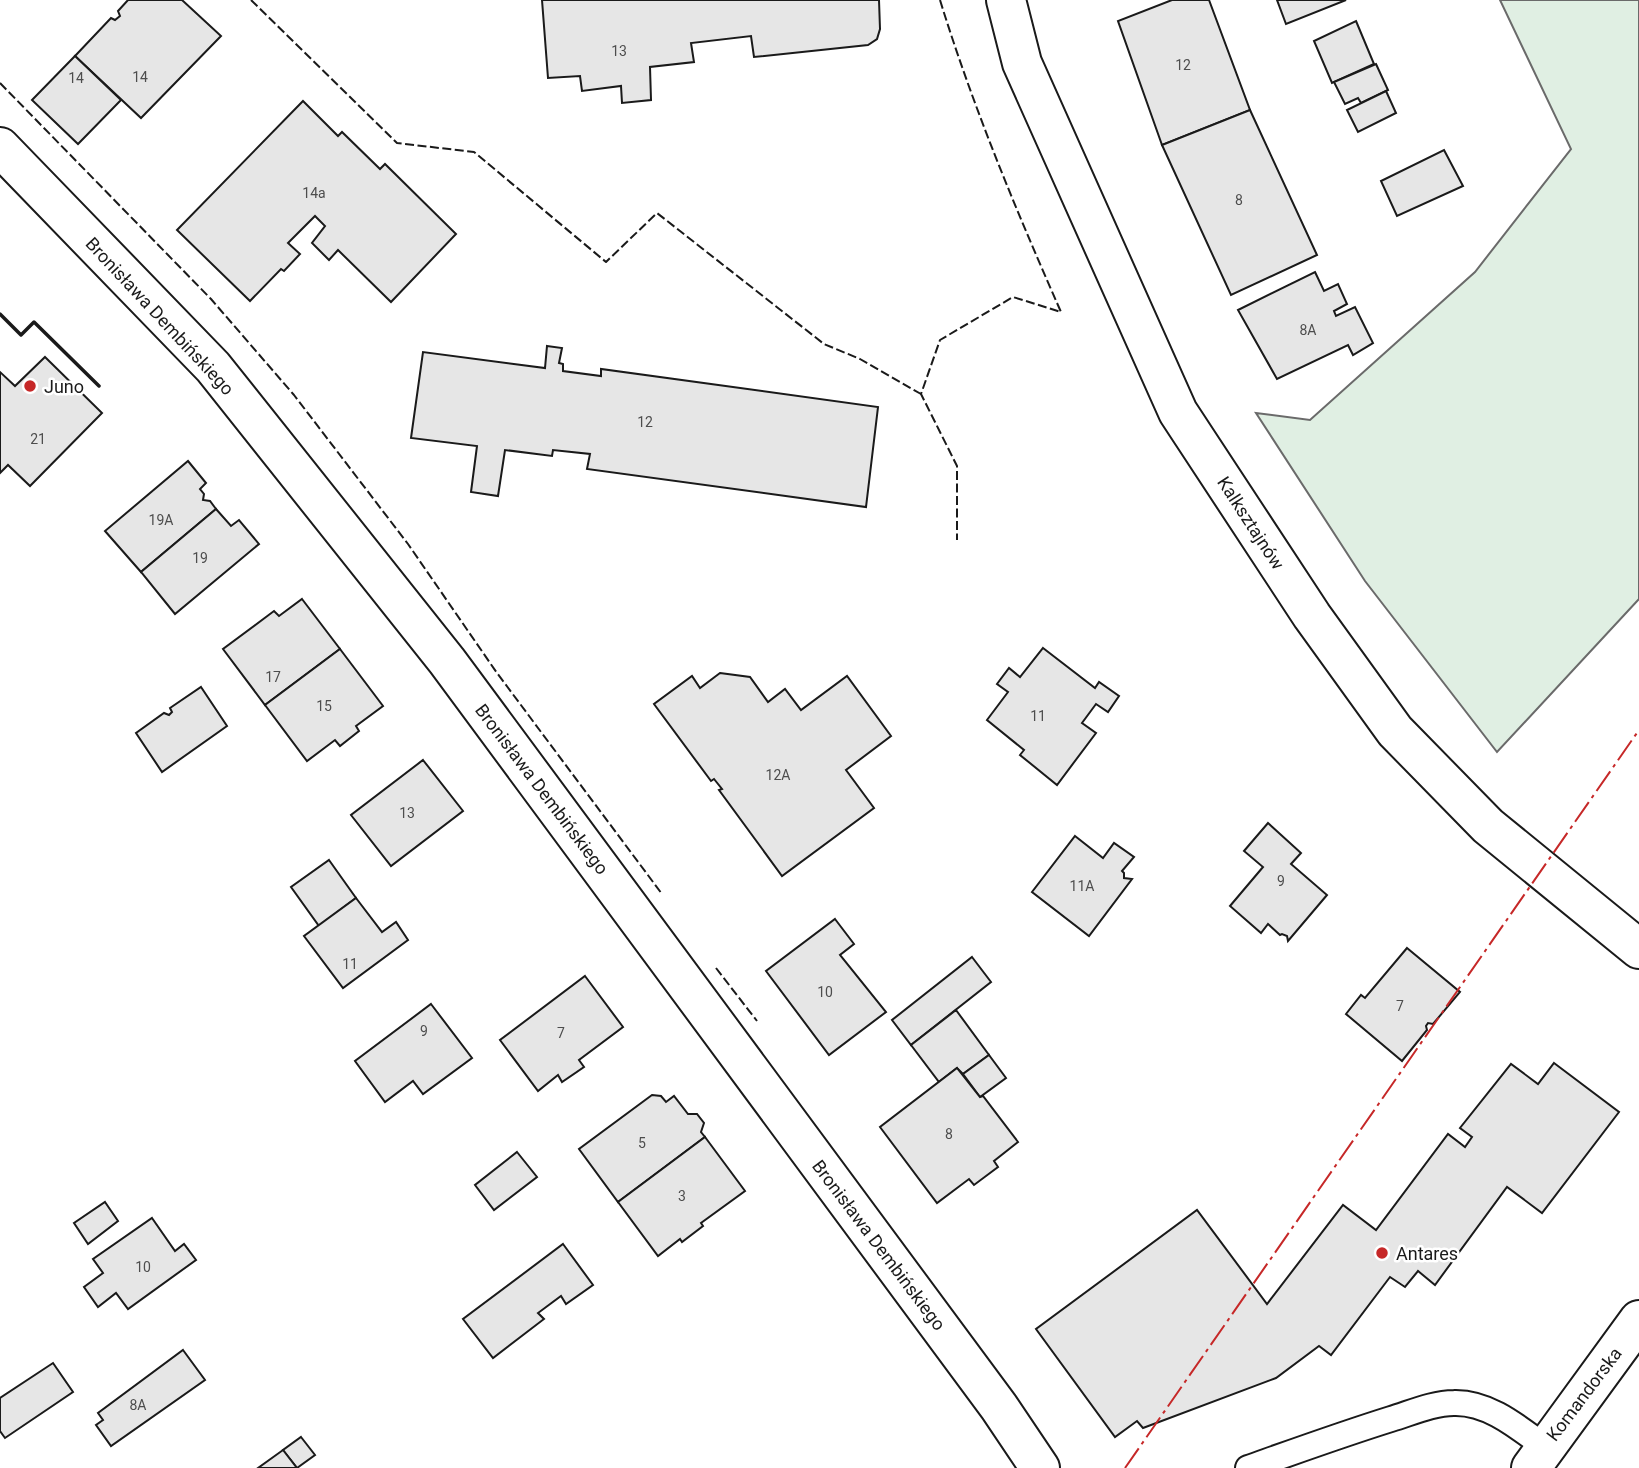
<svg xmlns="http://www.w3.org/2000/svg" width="1639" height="1468" viewBox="0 0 1639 1468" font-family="Roboto,sans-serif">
  <rect width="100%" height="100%" fill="#fff"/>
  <path fill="#e0efe3" stroke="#6a6a6a" stroke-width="2" d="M1500 0H1639V599L1497 752 1365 581 1256 413 1310 420 1475 272 1571 149Z"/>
  <g fill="#e6e6e6" stroke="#1a1a1a" stroke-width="2">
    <path d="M128 0H182L221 36 141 118 75 56 111 18 115 20 120 16 118 11Z"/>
    <path d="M542 0H879L880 29 877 39 868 45 754 57 751 36 691 43 694 62 650 67 651 100 622 103 621 86 582 91 580 76 548 78Z"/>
    <path d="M1172 0H1209L1250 110 1162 145 1118 21Z"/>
    <path d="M1277 0H1346L1286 24Z"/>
    <path d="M1356 21 1374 64 1332 83 1314 41Z"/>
    <path d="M75 56 121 100 78 144 32 100Z"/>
    <path d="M1376 64 1388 90 1361 103 1358 98 1345 104 1334 82Z"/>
    <path d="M1386 91 1396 113 1358 132 1347 110Z"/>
    <path d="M303 101 338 136 342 132 380 169 385 164 456 234 391 302 338 250 329 260 312 243 325 226 315 216 288 243 300 254 284 271 281 269 250 301 177 230Z"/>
    <path d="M1250 110 1317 255 1231 295 1162 145Z"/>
    <path d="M1444 150 1463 186 1397 216 1381 181Z"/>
    <path d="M1315 272 1324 291 1338 284 1347 304 1334 311 1336 316 1355 307 1373 343 1353 355 1348 345 1277 379 1238 310Z"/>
    <path d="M547 346 562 348 559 363 563 364V371L601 376V369L878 407 866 507 587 469 590 454 553 450 552 456 505 450 498 496 471 492 477 446 411 438 423 352 545 368Z"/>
    <path d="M45 357 102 413 30 486 8 465 0 473V372L15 386Z"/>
    <path d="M188 461 206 483 200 489 204 494 203 500 210 501 216 509 141 572 105 531Z"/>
    <path d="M216 509 231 526 239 520 259 544 175 614 141 572Z"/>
    <path d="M302 599 340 649 265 705 223 649 274 611 279 616Z"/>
    <path d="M1043 648 1095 688 1099 682 1119 696 1108 712 1096 704 1082 723 1096 733 1057 785 1020 755 1024 750 987 720 1008 692 997 684 1009 668 1020 677Z"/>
    <path d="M340 649 383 706 356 726 359 731 340 746 335 740 307 761 265 705Z"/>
    <path d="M720 673 750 677 768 702 785 689 801 710 847 676 891 736 846 770 874 808 782 876 719 790 722 789 714 779 711 781 654 704 692 676 700 688Z"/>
    <path d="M201 687 227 726 162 772 136 733 164 713 169 715 172 712 170 708Z"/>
    <path d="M423 760 463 811 391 866 351 815Z"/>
    <path d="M1268 823 1301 853 1291 864 1327 895 1288 941 1287 936 1282 934 1280 935 1268 924 1261 933 1230 906 1263 867 1244 851Z"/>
    <path d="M1075 836 1103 858 1114 843 1134 857 1122 871 1124 873V878L1132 879 1089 936 1032 892Z"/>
    <path d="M329 860 356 898 319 926 291 887Z"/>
    <path d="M356 898 382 932 396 922 408 940 343 988 304 936Z"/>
    <path d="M835 919 854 944 840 955 886 1012 829 1055 766 971Z"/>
    <path d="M1407 948 1460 992 1433 1024 1428 1023 1426 1026 1427 1030 1402 1061 1346 1014 1361 995 1365 998Z"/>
    <path d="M972 957 991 982 911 1045 892 1020Z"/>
    <path d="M585 976 623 1027 579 1060 584 1067 562 1082 558 1075 538 1091 500 1040Z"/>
    <path d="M431 1004 472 1058 423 1094 413 1081 385 1102 355 1061Z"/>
    <path d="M956 1010 989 1055 963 1074 957 1068 939 1082 911 1045Z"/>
    <path d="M989 1055 1006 1078 980 1097 963 1074Z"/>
    <path d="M1554 1063 1619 1112 1542 1213 1507 1187 1435 1285 1418 1271 1405 1287 1390 1277 1331 1355 1319 1346 1276 1378 1143 1428 1137 1421 1115 1437 1036 1329 1197 1210 1267 1304 1343 1205 1376 1230 1448 1134 1465 1147 1472 1137 1460 1128 1511 1064 1538 1084Z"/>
    <path d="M957 1068 980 1097 983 1096 1018 1142 994 1161 998 1167 974 1185 969 1179 937 1203 880 1127Z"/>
    <path d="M652 1095 661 1096 666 1102 674 1096 688 1114H697L704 1123 701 1132 705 1137 618 1202 579 1149Z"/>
    <path d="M705 1137 745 1191 701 1223 703 1226 682 1242 680 1239 658 1256 618 1202Z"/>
    <path d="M517 1152 537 1177 494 1210 475 1185Z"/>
    <path d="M105 1202 118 1221 88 1244 74 1223Z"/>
    <path d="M152 1218 175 1251 184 1244 196 1260 128 1309 116 1293 98 1307 84 1287 103 1273 93 1259Z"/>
    <path d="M563 1244 593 1285 566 1304 561 1296 538 1313 544 1319 493 1358 463 1319Z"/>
    <path d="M183 1350 205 1380 111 1446 96 1425 103 1420 98 1413Z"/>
    <path d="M53 1363 73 1392 5 1438 0 1431V1398Z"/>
    <path d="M301 1437 315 1455 297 1468 283 1450Z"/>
    <path d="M283 1450 297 1468H258Z"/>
  </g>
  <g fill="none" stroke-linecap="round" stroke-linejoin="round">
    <g stroke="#1a1a1a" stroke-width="28">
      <path id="service" d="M1248 1468C1296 1451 1343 1434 1391 1419 1411 1413 1433 1403 1454 1403 1489 1402 1519 1428 1545 1447"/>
    </g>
    <g stroke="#1a1a1a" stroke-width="42">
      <g id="minor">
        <path d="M1006 0 1022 63 1178 412 1312 616 1395 731 1488 826 1639 949"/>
        <path d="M0 147 213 367 447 661 999 1407 1040 1468"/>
        <path d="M1531 1468 1639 1320"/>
      </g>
    </g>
    <use href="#service" stroke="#fff" stroke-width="24"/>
    <use href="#minor" stroke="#fff" stroke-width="38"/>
    <g stroke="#1a1a1a" stroke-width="2" stroke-dasharray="9 3.5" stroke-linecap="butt">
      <path d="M251 0 397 143 474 152 606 262 657 213 824 344 860 359 921 394"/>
      <path d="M940 0C973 107 1016 210 1061 312L1013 297 940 340 921 394 957 466V540"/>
      <path d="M0 83 211 299 294 395 408 544 497 673 662 894"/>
      <path d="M716 968 757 1021"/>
    </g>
    <path stroke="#1a1a1a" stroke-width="3.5" d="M0 314 21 335 34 322 99 386"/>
    <path stroke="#c62828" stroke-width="2" stroke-dasharray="24 5 3.5 5" stroke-linecap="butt" d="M1125 1468 1639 730"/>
  </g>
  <g fill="#c62828" stroke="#fff" stroke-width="2.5">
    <circle cx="30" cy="386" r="7"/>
    <circle cx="1382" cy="1253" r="7"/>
  </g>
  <g text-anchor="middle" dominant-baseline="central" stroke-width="5" stroke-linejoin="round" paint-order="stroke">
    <g font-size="14" fill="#4d4d4d">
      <text x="619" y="51">13</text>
      <text x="1183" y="65">12</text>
      <text x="140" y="77">14</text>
      <text x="76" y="78">14</text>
      <text x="314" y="193">14a</text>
      <text x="1239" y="200">8</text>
      <text x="1308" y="330">8A</text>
      <text x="645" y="422">12</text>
      <text x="38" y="439">21</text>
      <text x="161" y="520">19A</text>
      <text x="200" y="558">19</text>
      <text x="273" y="677">17</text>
      <text x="324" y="706">15</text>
      <text x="1038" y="716">11</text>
      <text x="778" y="775">12A</text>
      <text x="407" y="813">13</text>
      <text x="1281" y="881">9</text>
      <text x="1082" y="886">11A</text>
      <text x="350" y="964">11</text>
      <text x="825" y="992">10</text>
      <text x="1400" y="1006">7</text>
      <text x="424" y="1031">9</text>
      <text x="561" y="1033">7</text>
      <text x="949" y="1134">8</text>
      <text x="642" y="1143">5</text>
      <text x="682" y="1196">3</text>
      <text x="143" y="1267">10</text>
      <text x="138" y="1405">8A</text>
    </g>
    <g font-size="18" fill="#1a1a1a" stroke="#fff">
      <text transform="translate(160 316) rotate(47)">Bronisława Dembińskiego</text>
      <text transform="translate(1251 523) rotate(57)">Kalksztajnów</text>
      <text transform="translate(542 789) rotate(53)">Bronisława Dembińskiego</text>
      <text transform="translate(879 1245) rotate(53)">Bronisława Dembińskiego</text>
      <text transform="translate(1584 1394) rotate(-53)">Komandorska</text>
    </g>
    <g font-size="18" fill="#1a1a1a" stroke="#fff" text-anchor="start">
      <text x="44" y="386">Juno</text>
      <text x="1396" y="1253">Antares</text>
    </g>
  </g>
</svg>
